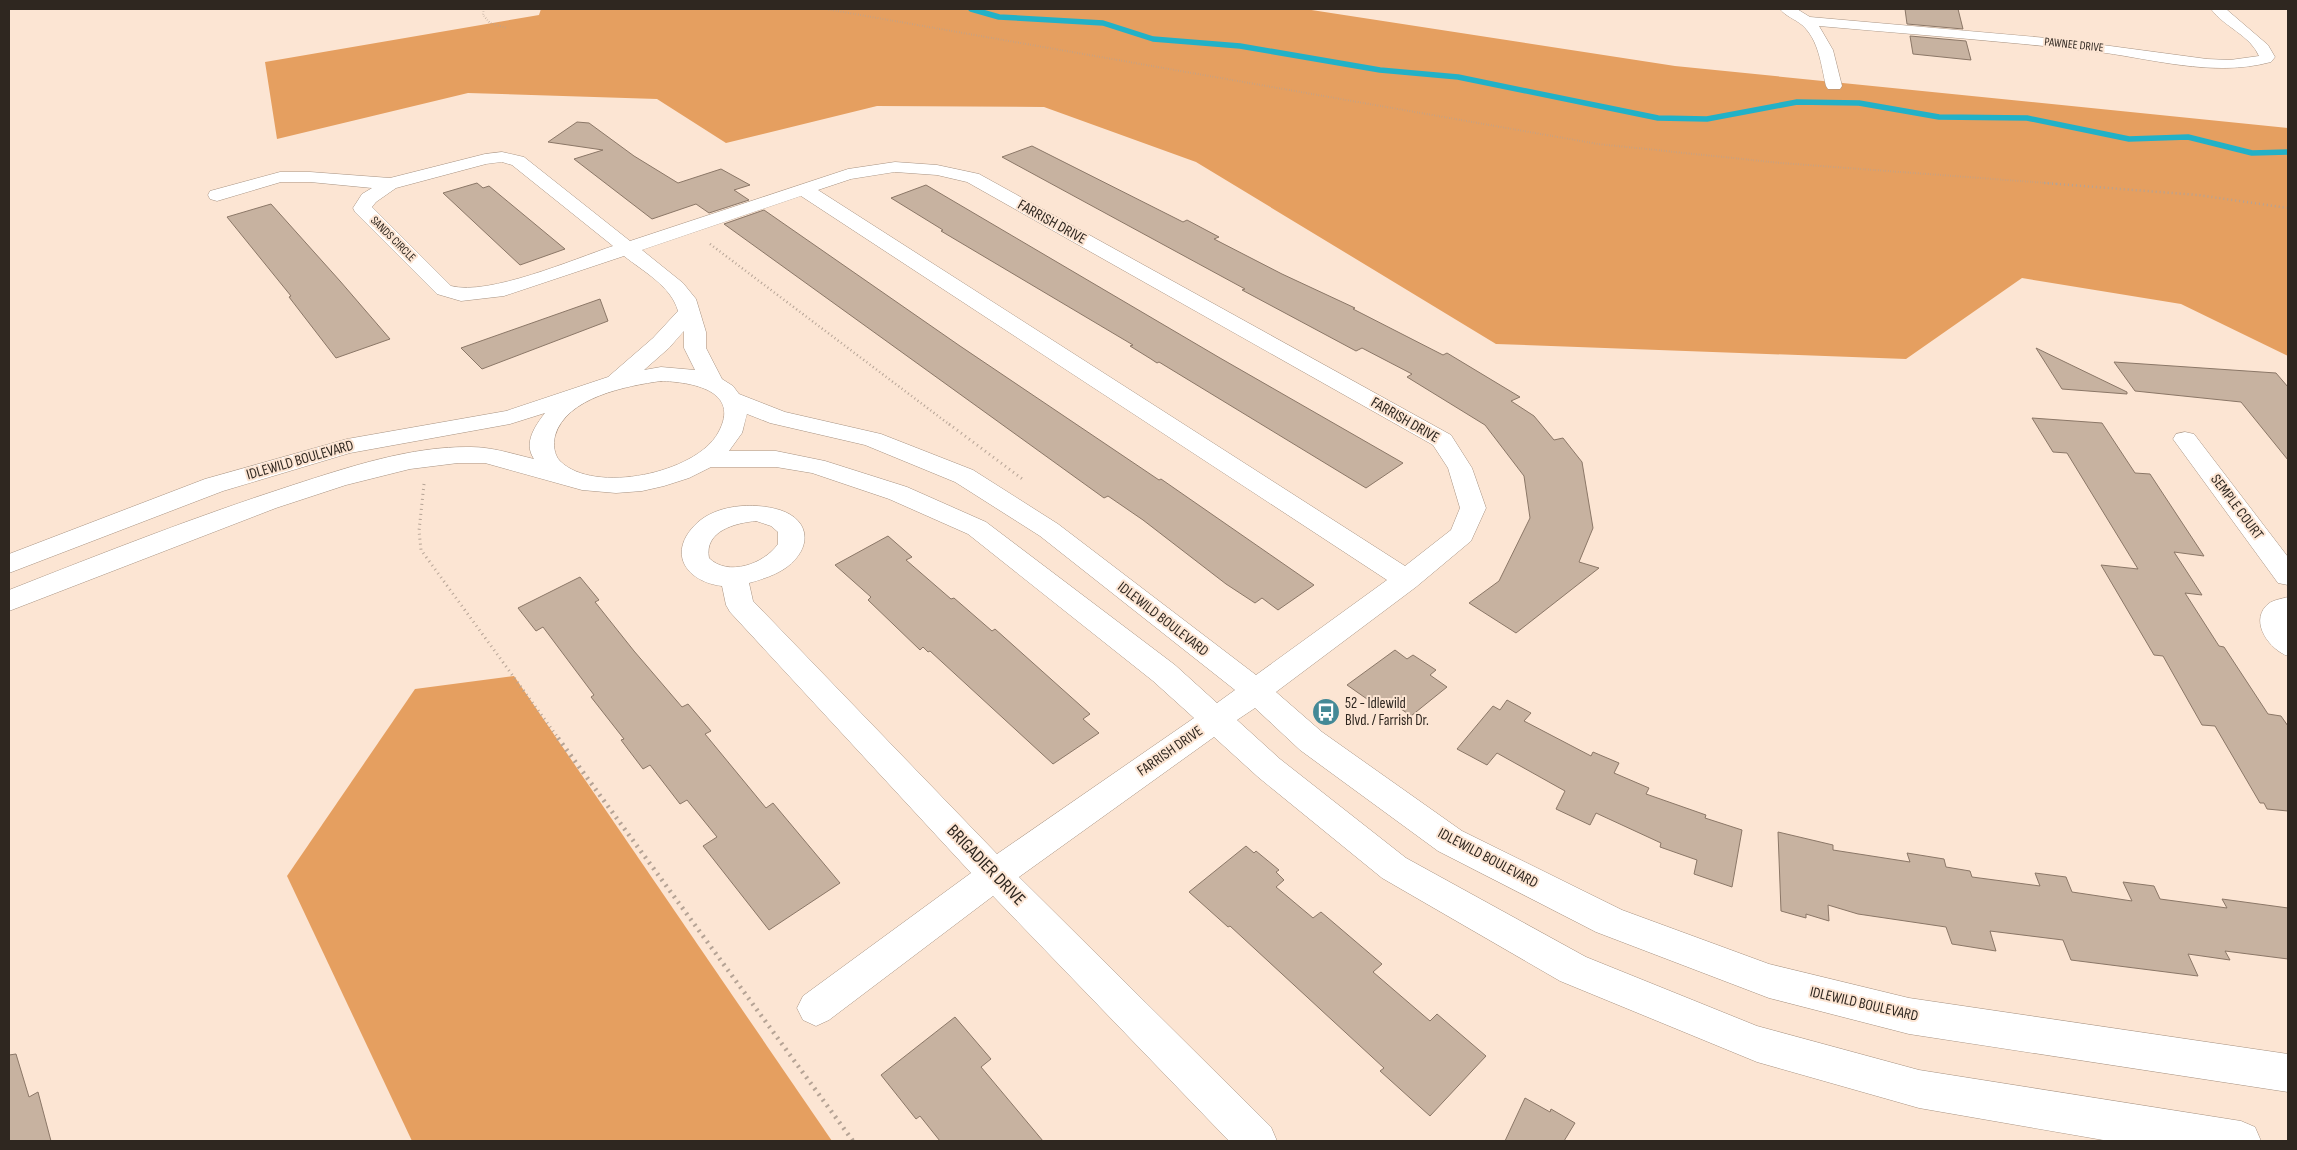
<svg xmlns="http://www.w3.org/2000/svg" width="2297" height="1150" viewBox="0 0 2297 1150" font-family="'Sofia Sans Condensed',sans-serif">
  <rect width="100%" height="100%" fill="#fce5d3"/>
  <g fill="#e59f60">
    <path d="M541 9H1305L1675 66 2288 128V356L2181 304 2022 278 1906 359 1496 344 1196 162 1044 107 877 106 726 143 657 99 468 93 277 139 265 62 539 15Z"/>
    <path d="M514 676 832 1141H412L287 876 415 689Z"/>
  </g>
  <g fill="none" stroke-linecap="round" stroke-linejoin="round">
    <path stroke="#22b1c7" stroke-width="5.5" d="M971 9 999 17 1103 23 1153 39 1240 46 1380 70 1458 77 1658 118 1707 119 1797 102 1859 103 1939 117 2027 118 2129 139 2188 137 2252 153 2288 152"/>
  </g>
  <g fill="#c7b2a0" stroke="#8b7767">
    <path d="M1905 9H1958L1963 29 1907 24Z"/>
    <path d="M1910 36 1966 41 1971 60 1913 54Z"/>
    <path d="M577 122 589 123 634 156 678 183 721 169 750 185 734 190 749 200 709 213 696 204 652 219 574 159 603 150 548 142Z"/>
    <path d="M1032 146 1183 222 1187 220 1219 237 1214 239 1282 274 1355 308 1353 309 1443 355 1447 353 1520 397 1511 401 1534 416 1554 440 1563 438 1582 462 1593 528 1579 562 1599 568 1516 633 1469 603 1499 581 1530 518 1524 476 1485 425 1407 377 1412 374 1362 348 1356 351 1242 290 1245 289 1002 157Z"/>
    <path d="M477 183 483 188 489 186 565 249 520 265 443 193Z"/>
    <path d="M926 185 1220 358 1403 463 1366 488 1159 362 1157 363 1151 359 1130 346 1133 345 941 231 943 230 891 198Z"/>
    <path d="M271 204 340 281 390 339 336 358 289 297 291 296 227 217Z"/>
    <path d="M764 210 960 346 1159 480 1161 479 1314 585 1278 610 1262 598 1255 603 1226 584 1143 520 1108 496 1104 498 724 224Z"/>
    <path d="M600 299 608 321 482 369 461 348Z"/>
    <path d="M2036 348 2127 392V394L2062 389Z"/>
    <path d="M2114 362 2276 373 2288 387V460L2241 402 2135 391Z"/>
    <path d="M2032 418 2102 423 2135 473 2150 474 2204 556 2174 552 2202 595 2185 593 2219 646 2224 647 2268 714 2281 716 2288 726V811L2267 809 2264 803H2260L2215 726 2202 725 2163 656 2154 655 2101 565 2138 569 2067 453 2053 452Z"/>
    <path d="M888 536 912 557 906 560 951 599 954 598 992 631 995 629 1090 714 1083 719 1099 733 1053 764 930 651 928 652 923 647 920 650 868 600 871 597 835 565Z"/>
    <path d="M580 577 599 600 595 602 634 651 682 707 688 704 711 731 705 734 766 808 773 803 840 883 769 930 703 846 717 837 687 800 680 804 650 765 643 769 621 740 624 739 591 697 594 695 543 627 536 631 518 608Z"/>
    <path d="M1395 650 1407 659 1413 655 1436 670 1430 675 1447 687 1411 716 1387 699 1377 706 1347 685Z"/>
    <path d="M1507 700 1531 713 1524 721 1591 756 1593 752 1619 763 1614 773 1649 788 1646 794 1706 815 1705 818 1742 830 1732 887 1694 874 1697 860 1660 847 1661 843 1596 813 1590 825 1556 809 1565 791 1497 753 1487 765 1457 749 1493 706 1500 710Z"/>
    <path d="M1778 832 1833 845V850L1910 862 1907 853 1944 859 1946 867 1970 871 1972 877 2040 886 2035 873 2066 877 2072 892 2132 901 2123 882 2154 886 2160 899 2227 908 2222 899 2288 908V959L2225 951 2230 960 2188 954 2198 976 2071 960 2063 940 1990 931 1996 951 1952 944 1946 927 1858 914 1828 905 1829 921 1806 914V918L1781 911Z"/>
    <path d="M1246 846 1254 853 1256 851 1279 870 1276 872 1284 880 1276 887 1313 918 1321 912 1382 964 1373 972 1430 1021 1437 1014 1486 1056 1430 1116 1380 1071 1384 1068 1230 926 1228 927 1189 892Z"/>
    <path d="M955 1017 991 1059 981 1067 1043 1141H940L920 1116 916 1119 881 1075Z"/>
    <path d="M16 1054 29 1097 38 1092 51 1141H9V1055Z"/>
    <path d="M1525 1098 1550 1112 1551 1109 1575 1123 1564 1141H1505Z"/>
  </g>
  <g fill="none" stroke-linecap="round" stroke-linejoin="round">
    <g stroke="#a79281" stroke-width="1">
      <g id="minor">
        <path d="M1780 9H1797L1810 17 2058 39 2207 59 2230 60 2259 56C2250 35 2224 27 2211 9H2226L2268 45 2275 57 2271 62C2212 78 2151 58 2091 51 2001 41 1910 34 1819 26L1833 50 1842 86 1840 89H1828L1826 86C1821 65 1819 40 1802 25 1795 19 1785 16 1780 9Z"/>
        <path d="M502 152 524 157 630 241 848 169 895 162 937 165 979 174 1451 435 1472 468 1486 508 1471 541 1416 587 1276 692 1322 732 1462 831 1622 910 1769 964 1909 998 2288 1054V1092L1909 1034 1769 998 1596 932 1438 851 1300 750 1255 708 1237 720 1280 759 1406 858 1586 957 1757 1026 1919 1070 2241 1121 2255 1127 2261 1141H2109L1919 1108 1757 1062 1560 981 1382 878 1258 777 1214 737 1019 877 1271 1127 1277 1141H1229L993 896 829 1020 816 1026 803 1020 797 1008 803 996 971 873 730 612 726 605 722 586C688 582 667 555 694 526 714 504 754 502 780 510 811 520 812 548 787 567 776 575 763 579 749 583L753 601 997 854 1194 718 1153 681 968 534 889 499 812 473 776 467H711L689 478 664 486 642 491 616 493 582 490 485 463H458L410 469 346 485 276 508 9 611V590C103 553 197 516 293 485 349 467 411 446 471 447 492 447 513 454 534 459 523 443 535 426 545 413L510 424 350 453 223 491 9 573V554L205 479 347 439 506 411 608 377 653 338 678 311C671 286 644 272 624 256L504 296 461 301 437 294 355 212 353 208 362 194 372 188 310 182H281L217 201 210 199 208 195 210 191 280 172H310L390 178 485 154ZM502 162 512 165 613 246C574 259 489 296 451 286L372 207 376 202 396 188 486 164ZM895 172 937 175 967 182 1433 445 1448 468 1460 508 1451 530 1405 566 818 190 851 179ZM801 196 1387 580 1256 675 1058 524 973 470 881 434 785 412 739 394 733 386 722 379 706 348V332L696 299 683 283 642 250ZM684 331V348L695 370 661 367 644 370 669 348ZM661 381C691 382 742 390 718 433 696 473 594 495 560 461 554 455 553 444 555 436 566 397 627 386 661 381ZM747 414 770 423 865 445 955 482 1040 536 1235 690 1217 703 1175 665 986 522 907 487 825 461 776 451H729L742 433ZM756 521 771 526 778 532V544C764 564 728 577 709 558 704 531 735 523 756 521Z"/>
        <path d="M2185 432 2194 434 2288 557V585L2278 583 2173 439 2176 434Z"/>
        <path d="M2288 597V656C2270 650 2250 623 2266 606 2271 600 2281 599 2288 597Z"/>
      </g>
    </g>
    <g stroke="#b5a395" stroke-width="2" stroke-dasharray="0.5 2" stroke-linecap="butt">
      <path d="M484 9 483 15 490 23 507 28"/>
      <path d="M826 9 1598 144 1781 163 2060 184"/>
    </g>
    <g stroke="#b5a395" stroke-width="2.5" stroke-dasharray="1 3" stroke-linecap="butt">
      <path d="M2044 183 2198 195 2288 208"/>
      <path d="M710 244 950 425"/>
    </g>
    <g stroke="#b5a395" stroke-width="3" stroke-dasharray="1 4" stroke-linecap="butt">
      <path d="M949 424 1025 481"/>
      <path d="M424 484 419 531 421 550 559 739"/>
    </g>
    <path stroke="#b5a395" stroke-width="4.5" stroke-dasharray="2 5" stroke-linecap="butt" d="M558 738 853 1141"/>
    <use href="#minor" fill="#fff" fill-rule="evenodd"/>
  </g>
  <defs>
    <g id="bus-disc" transform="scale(1.4375)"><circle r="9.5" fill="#448996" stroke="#fce5d3"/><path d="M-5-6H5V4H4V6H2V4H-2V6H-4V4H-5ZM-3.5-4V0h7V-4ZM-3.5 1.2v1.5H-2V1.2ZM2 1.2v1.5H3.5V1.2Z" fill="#fff"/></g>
  </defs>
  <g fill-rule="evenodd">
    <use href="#bus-disc" x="1326" y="712"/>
  </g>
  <g text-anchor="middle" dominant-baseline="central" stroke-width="4" stroke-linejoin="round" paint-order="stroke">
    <g font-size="12" fill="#2f2720" stroke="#fce5d3">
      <text transform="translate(2074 45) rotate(6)">PAWNEE DRIVE</text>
      <text transform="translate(393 239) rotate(45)">SANDS CIRCLE</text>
    </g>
    <g font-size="15" fill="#2f2720" stroke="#fce5d3">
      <text transform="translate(1052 222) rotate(29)">FARRISH DRIVE</text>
      <text transform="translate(1405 420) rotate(30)">FARRISH DRIVE</text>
      <text transform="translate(300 460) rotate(-16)">IDLEWILD BOULEVARD</text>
      <text transform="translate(2237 507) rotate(53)">SEMPLE COURT</text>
      <text transform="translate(1163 619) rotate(38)">IDLEWILD BOULEVARD</text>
      <text transform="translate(1170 751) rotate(-35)">FARRISH DRIVE</text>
      <text transform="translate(1488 858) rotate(28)">IDLEWILD BOULEVARD</text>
      <text transform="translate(1864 1004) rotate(13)">IDLEWILD BOULEVARD</text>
    </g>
    <g font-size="15" fill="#2f2720" stroke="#fce5d3" text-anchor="start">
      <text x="1345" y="703">52 - Idlewild<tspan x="1345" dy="17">Blvd. / Farrish Dr.</tspan></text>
    </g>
    <g font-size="18" fill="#2f2720" stroke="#fce5d3">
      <text transform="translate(986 865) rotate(46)">BRIGADIER DRIVE</text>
    </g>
  </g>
  <rect width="2297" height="1150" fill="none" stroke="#2f2720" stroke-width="20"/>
</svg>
